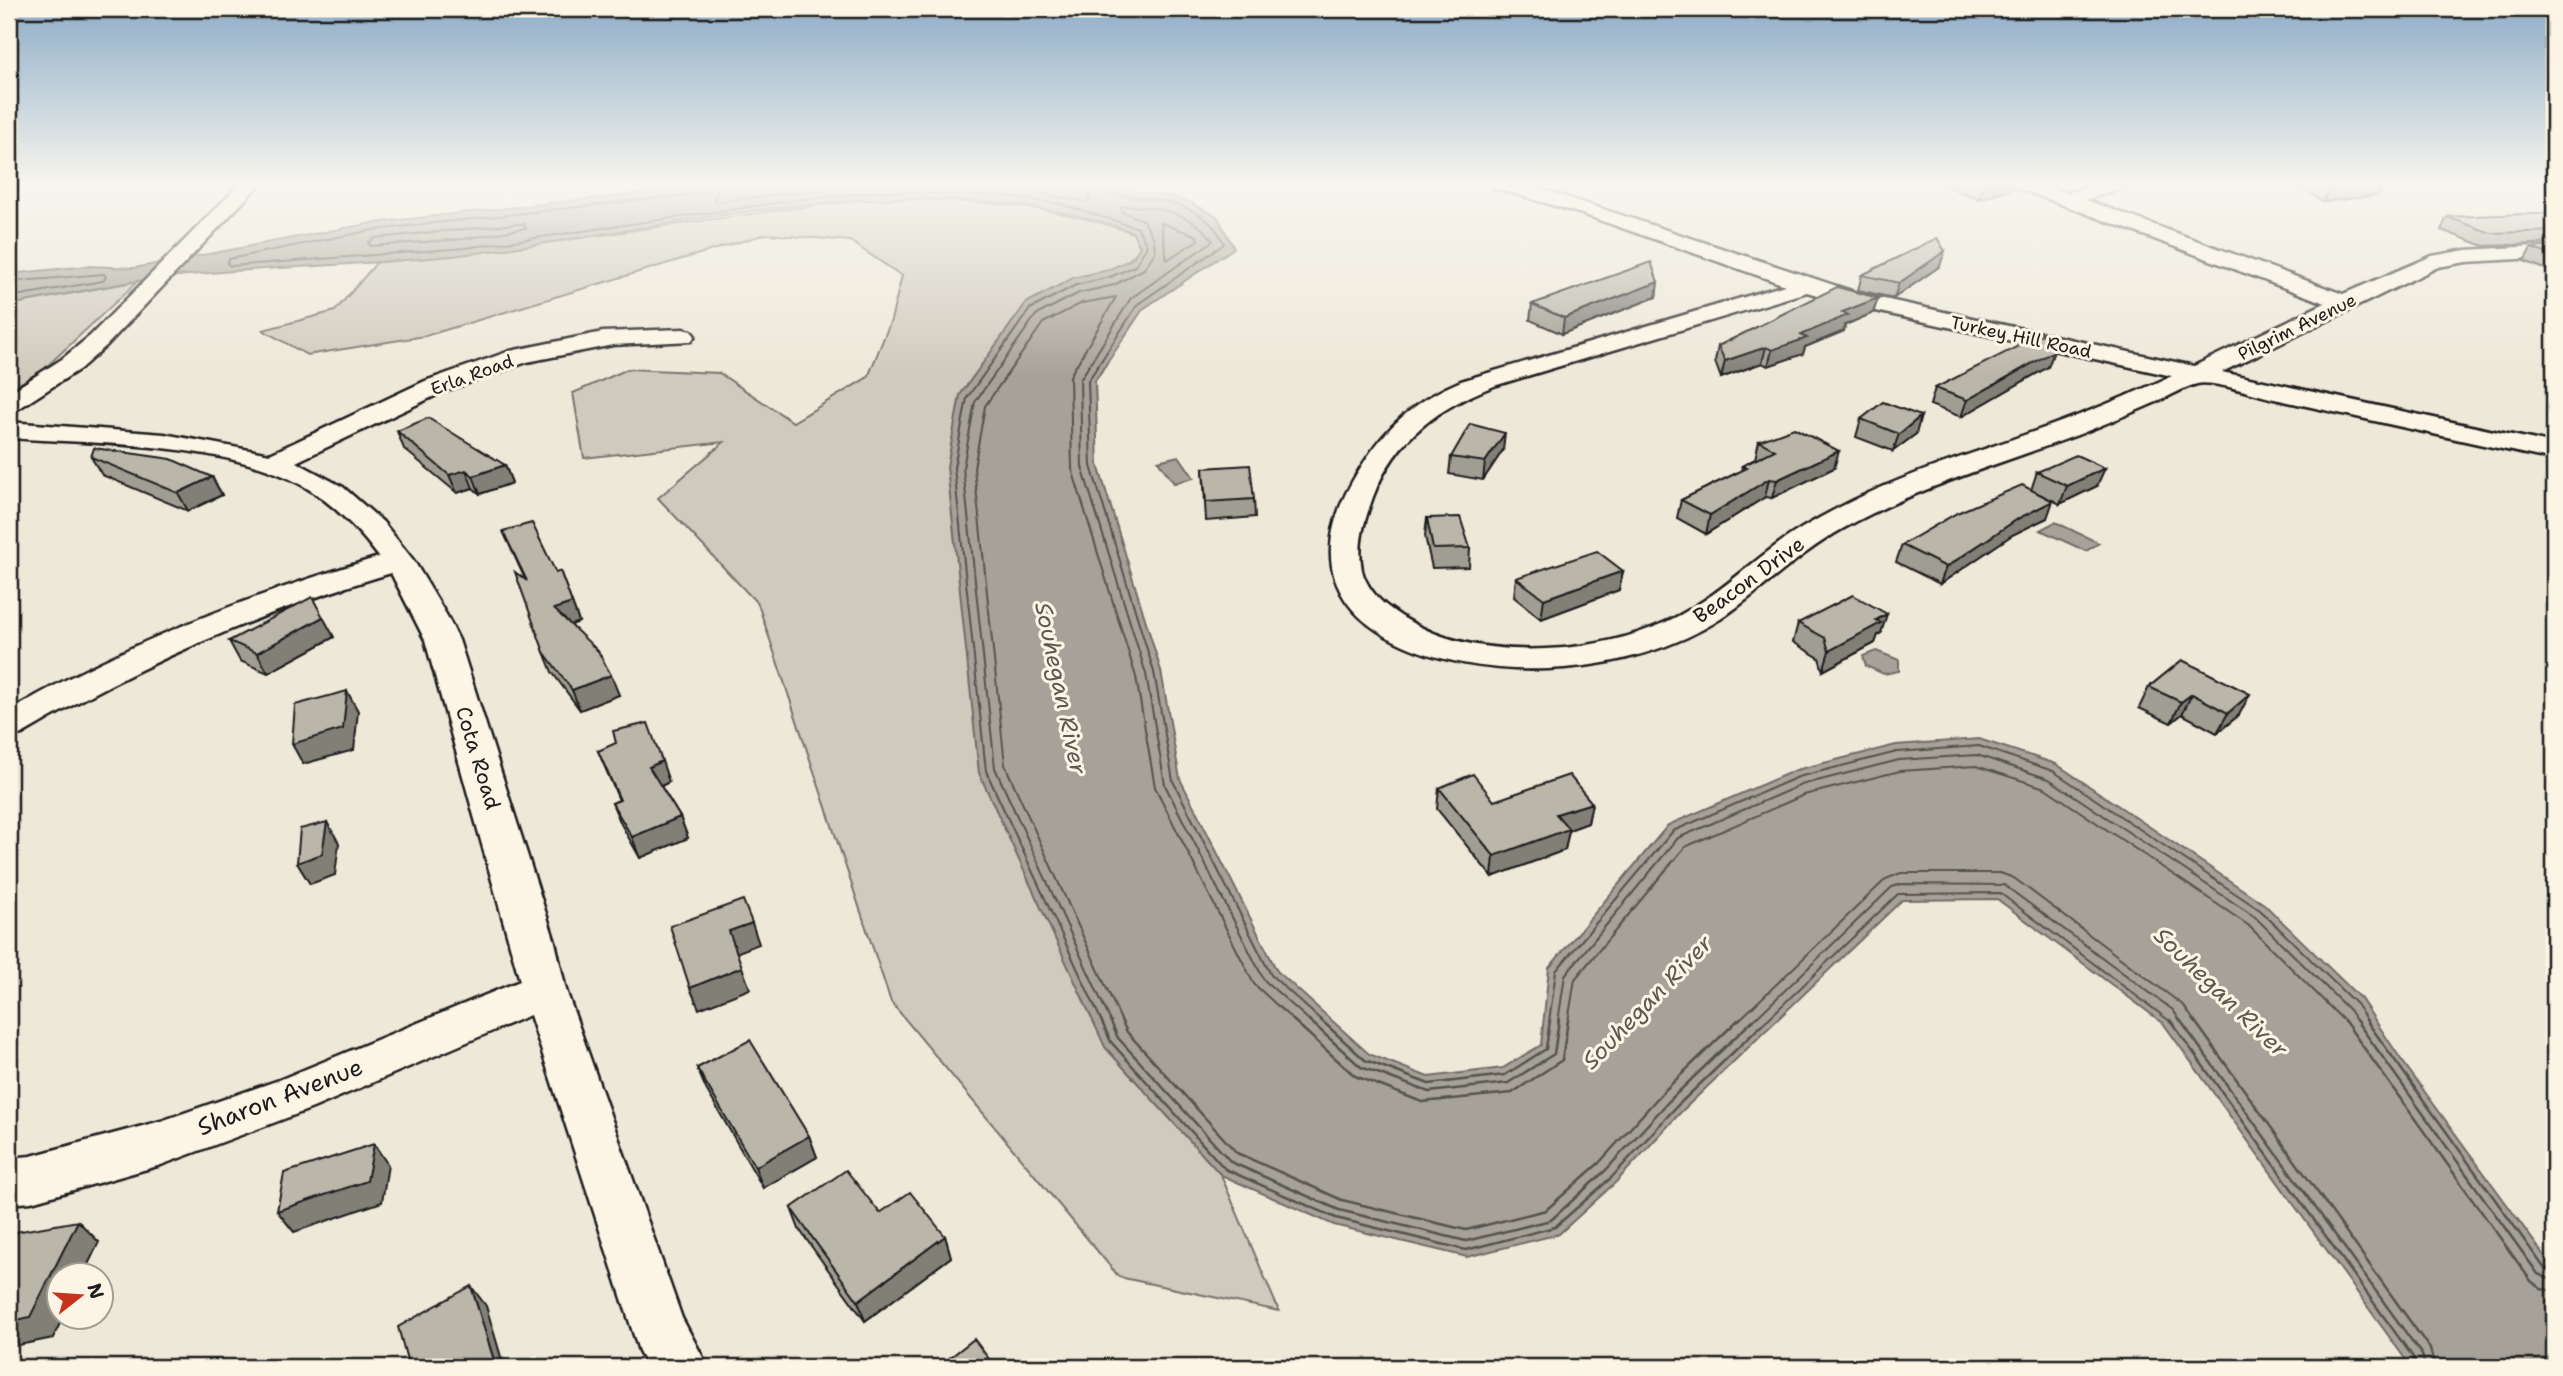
<svg xmlns="http://www.w3.org/2000/svg" width="2563" height="1376" viewBox="0 0 2563 1376" font-family="'Shantell Sans',sans-serif">
  <rect width="100%" height="100%" fill="#eee8d9"/>
  <filter id="ink" filterUnits="userSpaceOnUse"><feTurbulence type="fractalNoise" baseFrequency=".0143" numOctaves="2"/><feDisplacementMap in="SourceGraphic" scale="14" xChannelSelector="R" yChannelSelector="G"/><feConvolveMatrix kernelMatrix="1 2 1 2 8 2 1 2 1" color-interpolation-filters="sRGB"/></filter>
  <g filter="url(#ink)">
    <g fill="#cfcabd" stroke="#76736c" stroke-width="2">
      <path d="M882 198C973 202 1046 202 1133 233L1140 247C1126 270 1098 272 1073 278L1105 1047 1221 1175 1279 1311 1119 1277 891 1002 758 604 658 498 724 442 584 458 573 393 628 369 719 373 793 422 868 377 891 320 902 276 850 241 766 234 425 336 307 355 263 330 335 311 378 261C547 248 713 215 882 198Z"/>
      <path d="M138 281 44 369 9 390V305Z"/>
    </g>
    <g fill="#a7a299" stroke="#6f6c67" stroke-width="2">
      <path d="M733 183H1077L1173 197 1191 203 1217 216 1234 248 1143 309 1095 381 1098 465 1161 671 1180 779 1277 971 1369 1054 1428 1077 1503 1068 1541 1045 1549 968 1668 825 1796 770 1896 745 1979 739 2056 764 2264 904 2361 999 2400 1058 2554 1269V1367H2411L2163 1023 1997 899 1902 900 1681 1112 1617 1181 1559 1234 1467 1257 1334 1225 1221 1175 1105 1047 979 773 947 467 960 395 1026 303 1073 278 1108 270 1132 259 1140 247 1133 232C918 157 686 228 468 254 358 268 247 265 138 281 95 288 52 297 9 305V275L18 273 88 266 134 268 372 223Z"/>
      <path d="M1179 456 1194 478 1174 483 1158 461Z"/>
      <path d="M2055 522 2099 543 2086 551 2040 530Z"/>
      <path d="M1876 651 1899 660V671L1884 674 1866 666 1863 656Z"/>
    </g>
    <g fill="none" stroke-linecap="round" stroke-linejoin="round">
      <g stroke="#54524e" stroke-width="2">
        <path d="M710 183 709 190 703 193 373 230 229 259 227 263 230 266 465 248 796 200 881 191 1006 196 1061 204 1138 228 1147 246 1135 266 1110 277 1076 285 1030 309 967 398 954 468 986 771 1102 1022"/>
        <path d="M719 183 714 199 717 202 877 183"/>
        <path d="M892 183 1006 187 1087 202 1090 198 1086 183"/>
        <path d="M1095 183 1101 193C1144 199 1205 197 1224 244L1138 304 1088 381 1091 466 1154 672 1173 781 1271 975 1323 1022"/>
        <path d="M1161 223 1197 236 1198 240 1167 260Z"/>
        <path d="M516 224H524L526 228 464 239 371 246 368 243 375 238Z"/>
        <path d="M9 282 104 274 106 277 103 281 9 297"/>
        <path d="M1111 1022 995 768 963 468 975 402 1036 315 1079 293 1114 285 1144 269 1155 252 1154 239 1143 220 1122 212 1121 206C1153 205 1194 213 1213 241L1131 298 1080 380 1082 467 1146 674 1165 785 1264 980 1311 1022"/>
        <path d="M1122 1022 1005 765 974 468 985 406 1043 323 1082 303 1116 297 1070 376 1072 469 1136 677 1155 787 1254 984 1295 1022"/>
        <path d="M1549 1022 1556 971 1673 831 1798 777 1897 752 1979 746 2053 771 2260 910 2356 1004 2368 1022"/>
        <path d="M1558 1022 1565 975 1678 838 1801 785 1899 760 1977 755 2049 779 2255 917 2349 1010 2357 1022"/>
        <path d="M1568 1022 1575 979 1685 847 1804 795 1900 771 1976 766 2045 788 2248 925 2345 1022"/>
        <path d="M1737 1022 1886 879 1901 873H2000L2014 878 2184 1006 2195 1022"/>
        <path d="M1752 1022 1892 887 1902 884 2004 885 2173 1010 2181 1022"/>
        <path d="M1765 1022 1898 894 2000 893 2171 1022"/>
      </g>
      <g stroke="#54524e" stroke-width="2.5">
        <path d="M1101 1020 1111 1042 1225 1169 1336 1218 1466 1250 1555 1227 1612 1177 1676 1107 1767 1020"/>
        <path d="M1110 1020 1118 1038 1231 1162 1339 1210 1466 1241 1551 1220 1606 1170 1669 1101 1753 1020"/>
        <path d="M1121 1020 1127 1032 1237 1153 1342 1200 1466 1230 1546 1210 1599 1163 1662 1093 1738 1020"/>
        <path d="M1293 1020 1355 1076 1422 1102 1512 1093 1562 1060 1568 1020"/>
        <path d="M1309 1020 1361 1067 1429 1092 1508 1083 1554 1054 1559 1020"/>
        <path d="M1321 1020 1365 1060 1429 1084 1505 1075 1546 1049 1550 1020"/>
        <path d="M2170 1020 2415 1360 2416 1367"/>
        <path d="M2180 1020 2422 1355 2425 1367"/>
        <path d="M2194 1020 2430 1349 2435 1367"/>
        <path d="M2344 1020 2531 1281 2541 1289 2554 1291"/>
        <path d="M2356 1020 2538 1274 2554 1281"/>
        <path d="M2366 1020 2545 1269 2554 1272"/>
      </g>
      <g stroke="#1c1c1c" stroke-width="5">
        <g id="minor">
          <path d="M241 183H261L106 346 80 369 18 409 9 412V393L62 359 90 336Z"/>
          <path d="M1490 183H1520L1551 192 1861 294 2194 366 2325 303 2015 187 2013 183H2039L2068 193 2098 183H2125L2123 187 2086 200 2343 294 2432 256 2466 250 2554 245V257L2466 262 2438 267 2222 372 2554 444V460C2461 441 2368 419 2274 399 2256 395 2213 380 2197 384 2185 387 2172 395 2161 400 2134 412 2107 423 2080 434 2000 464 1918 487 1844 528 1799 553 1764 589 1722 618 1676 648 1618 664 1564 668 1438 679 1259 624 1361 467 1387 426 1415 400 1461 381L1785 285 1582 214 1492 187ZM1807 292 1857 307 2172 376C2125 397 2077 417 2027 434 1969 455 1909 473 1854 500 1826 514 1799 528 1774 547 1743 570 1714 597 1680 615 1645 634 1604 644 1564 648 1502 653 1438 646 1388 607 1377 599 1365 584 1362 570 1357 543 1364 522 1373 497 1395 438 1440 406 1497 385Z"/>
          <path d="M683 329 691 331 695 336 691 341 613 345 527 362 443 392 296 462 343 487 383 522 414 561 447 616 459 640 555 942 566 990 682 1318 708 1367H648L639 1351 530 1015 313 1108 161 1165 31 1202 9 1204V1158L31 1156 161 1121 279 1080 520 981 425 640 391 573C260 612 139 664 22 734L9 737V711C126 643 250 595 379 557 358 529 333 503 302 485 225 442 96 444 9 438V422L164 434 270 454 425 381 510 351 603 332Z"/>
        </g>
      </g>
      <use href="#minor" fill="#fcf5e5" fill-rule="evenodd"/>
    </g>
    <g fill="#a09d92" stroke="#1c1c1c" stroke-width="2">
      <path d="M1938 183H2015L2013 188 1979 199Z"/>
      <path d="M2293 183H2385L2379 195 2323 202Z"/>
      <path d="M2554 213V243L2484 246 2441 230 2447 217Z"/>
      <path d="M2554 246V271L2545 269 2524 261 2531 248Z"/>
      <path d="M1940 266 1894 298 1858 290 1862 275Z"/>
      <path d="M1658 282 1656 297 1562 334 1530 320 1532 304Z"/>
      <path d="M1878 298 1873 313 1845 325 1844 331 1805 347 1803 354 1768 366 1762 363 1721 378 1715 362 1718 346Z"/>
      <path d="M2054 351 2048 367 1961 417 1930 405 1935 388Z"/>
      <path d="M1861 419 1916 434 1893 451 1856 437Z"/>
      <path d="M397 431 505 465 512 483 480 494 473 488 457 493 404 449Z"/>
      <path d="M1759 441 1834 468 1772 498 1765 497 1706 534 1677 518 1681 500 1741 471 1742 466 1755 459Z"/>
      <path d="M1503 450 1483 480 1449 474 1451 457Z"/>
      <path d="M91 457 212 477 222 495 188 511 102 475Z"/>
      <path d="M1203 468 1254 499 1255 517 1206 521Z"/>
      <path d="M2037 472 2097 486 2060 504 2039 494 2047 518 2012 535 1940 584 1896 562 1902 545 2031 490Z"/>
      <path d="M1427 518 1470 548 1469 567 1432 568 1425 536Z"/>
      <path d="M503 531 556 573 560 571 579 622 571 625 619 695 580 710 552 672 544 652 525 579Z"/>
      <path d="M1623 571 1619 590 1541 619 1514 597 1516 578Z"/>
      <path d="M1798 623 1881 633 1878 635 1875 643 1823 671 1819 658 1793 642Z"/>
      <path d="M334 637 268 673 240 661 229 641Z"/>
      <path d="M2182 660 2239 715 2217 733 2182 714 2171 723 2139 708 2149 687Z"/>
      <path d="M598 751 669 782 661 786 680 817 688 838 640 858 621 824 612 803 619 800Z"/>
      <path d="M1439 788 1494 801 1592 803 1588 823 1569 830 1565 850 1492 877 1437 809Z"/>
      <path d="M697 1068 809 1136 817 1157 763 1188 706 1089Z"/>
      <path d="M791 1208 880 1213 945 1236 951 1257 865 1321 799 1229Z"/>
    </g>
    <g fill="#827f77" stroke="#1c1c1c" stroke-width="2">
      <path d="M1991 183H2015L2013 188 1979 199 1984 185Z"/>
      <path d="M2371 183H2385L2379 195 2323 202 2330 188Z"/>
      <path d="M1945 251 1940 266 1894 298 1899 283Z"/>
      <path d="M1658 282 1656 297 1562 334 1564 318Z"/>
      <path d="M1878 298 1873 313 1845 325 1844 331 1805 347 1803 354 1768 366 1772 350 1842 312Z"/>
      <path d="M1766 347 1762 363 1721 378 1725 361Z"/>
      <path d="M2054 351 2048 367 1961 417 1967 400Z"/>
      <path d="M1921 416 1916 434 1893 451 1899 434Z"/>
      <path d="M1505 433 1503 450 1483 480 1485 462Z"/>
      <path d="M1839 451 1834 468 1772 498 1777 480Z"/>
      <path d="M505 465 512 483 480 494 473 476Z"/>
      <path d="M2105 468 2097 486 2060 504 2067 486Z"/>
      <path d="M466 470 473 488 457 493 449 475Z"/>
      <path d="M212 477 222 495 188 511 178 493Z"/>
      <path d="M1769 479 1765 497 1706 534 1710 515Z"/>
      <path d="M2053 501 2047 518 2012 535 1940 584 1946 567 2019 518Z"/>
      <path d="M1623 571 1619 590 1541 619 1544 599Z"/>
      <path d="M572 603 579 622 562 628 554 609Z"/>
      <path d="M1887 614 1881 633 1878 635 1875 643 1823 671 1829 651Z"/>
      <path d="M323 617 334 637 268 673 257 653Z"/>
      <path d="M611 675 619 695 580 710 572 690Z"/>
      <path d="M347 691 358 711 354 750 303 764 292 744Z"/>
      <path d="M2192 694 2182 714 2171 723 2181 702Z"/>
      <path d="M2250 694 2239 715 2217 733 2228 713Z"/>
      <path d="M662 761 669 782 657 788 649 767Z"/>
      <path d="M1592 803 1588 823 1569 830 1565 850 1492 877 1494 856 1556 814Z"/>
      <path d="M680 817 688 838 640 858 632 837Z"/>
      <path d="M327 822 339 843 335 875 310 884 297 863Z"/>
      <path d="M752 923 759 944 736 953 729 931Z"/>
      <path d="M742 967 750 989 699 1009 690 988Z"/>
      <path d="M809 1136 817 1157 763 1188 755 1167Z"/>
      <path d="M374 1144 388 1165 382 1202 294 1232 277 1211Z"/>
      <path d="M78 1221 99 1242 83 1275H60V1317H63L53 1338 9 1347V1322Z"/>
      <path d="M945 1236 951 1257 865 1321 858 1301Z"/>
      <path d="M471 1286 486 1306 504 1367H496Z"/>
    </g>
    <g fill="#bab6aa" stroke="#1c1c1c" stroke-width="2">
      <path d="M1978 183H1991L1984 185Z"/>
      <path d="M2322 183H2371L2330 188Z"/>
      <path d="M2554 213V231L2491 233 2447 217Z"/>
      <path d="M1937 238 1945 251 1899 283 1862 275Z"/>
      <path d="M2554 246V256L2531 248Z"/>
      <path d="M1651 262 1658 282 1564 318 1532 304Z"/>
      <path d="M1837 287 1878 298 1842 312 1848 315 1801 335 1807 338 1772 350 1766 347 1725 361 1718 346Z"/>
      <path d="M2044 333 2054 351 1967 400 1935 388Z"/>
      <path d="M1883 402 1921 416 1899 434 1861 419Z"/>
      <path d="M428 418 505 465 473 476 466 470 449 475 397 431Z"/>
      <path d="M1470 424 1505 433 1485 462 1451 457Z"/>
      <path d="M1794 428 1839 451 1777 480 1769 479 1710 515 1681 500 1747 468 1742 466 1775 450 1759 441Z"/>
      <path d="M94 448 171 459 212 477 178 493 91 457Z"/>
      <path d="M2076 455 2105 468 2067 486 2037 472Z"/>
      <path d="M1250 465 1254 499 1206 502 1203 468Z"/>
      <path d="M2022 485 2053 501 2019 518 1946 567 1902 545 1957 513Z"/>
      <path d="M1460 517 1470 548 1433 549 1427 518Z"/>
      <path d="M532 523 556 573 560 571 572 603 554 609 598 651 611 675 572 690 544 652 515 572 527 581 503 531Z"/>
      <path d="M1597 551 1623 571 1544 599 1516 578Z"/>
      <path d="M1853 595 1887 614 1876 620 1881 623 1829 651 1825 638 1798 623Z"/>
      <path d="M312 597 323 617 257 653 229 641Z"/>
      <path d="M2182 660 2250 694 2228 713 2192 694 2181 702 2149 687Z"/>
      <path d="M347 691 343 729 292 744 295 705Z"/>
      <path d="M648 723 662 761 649 767 680 817 632 837 612 803 620 800 598 751 616 743 613 731Z"/>
      <path d="M1473 774 1494 801 1569 775 1592 803 1556 814 1569 829 1494 856 1439 788Z"/>
      <path d="M327 822 322 854 297 863 300 829Z"/>
      <path d="M743 900 752 923 729 931 742 967 690 988 670 926Z"/>
      <path d="M750 1040 809 1136 755 1167 697 1068Z"/>
      <path d="M374 1144 367 1181 277 1211 284 1173Z"/>
      <path d="M846 1170 880 1213 910 1192 945 1236 858 1301 791 1208Z"/>
      <path d="M78 1221 30 1317 9 1322V1233Z"/>
      <path d="M471 1286 496 1367H409L398 1327Z"/>
      <path d="M974 1339 995 1367H938Z"/>
      <path d="M1843 1359 1895 1363 1896 1367H1812Z"/>
    </g>
  </g>
  <linearGradient id="sky" x2="0" y2="1"><stop stop-color="#8eadc8"/><stop offset="0.49" stop-color="#f7f5ee"/><stop offset="1" stop-color="#f7f5ee" stop-opacity="0"/></linearGradient>
  <rect width="2563" height="376" fill="url(#sky)"/>
  <g text-anchor="middle" dominant-baseline="central" stroke-width="6" stroke-linejoin="round" paint-order="stroke">
    <g font-size="18" fill="#1c1c1c" stroke="#fcf5e5">
      <text transform="translate(2297 327) rotate(-26)">Pilgrim Avenue</text>
      <text transform="translate(2021 337) rotate(12)">Turkey Hill Road</text>
      <text transform="translate(472 375) rotate(-20)">Erla Road</text>
    </g>
    <g font-size="21" fill="#1c1c1c" stroke="#fcf5e5">
      <text transform="translate(1749 580) rotate(-36)">Beacon Drive</text>
      <text transform="translate(478 758) rotate(73)">Cota Road</text>
    </g>
    <g font-size="23" font-style="italic" fill="#5b5854" stroke="#fcf5e5">
      <text transform="translate(1061 688) rotate(78)">Souhegan River</text>
      <text transform="translate(2221 992) rotate(44)">Souhegan River</text>
      <text transform="translate(1647 1002) rotate(-46)">Souhegan River</text>
    </g>
    <g font-size="24" fill="#1c1c1c" stroke="#fcf5e5">
      <text transform="translate(280 1097) rotate(-21)">Sharon Avenue</text>
    </g>
  </g>
  <rect width="2563" height="1376" fill="none" stroke="#fcf5e5" stroke-width="35"/>
  <rect x="18" y="18" width="2528" height="1341" fill="none" stroke="#1c1c1c" stroke-width="2.5" filter="url(#ink)"/>
  <g transform="translate(80 1296) rotate(73)"><circle r="33" fill="#fcf5e5" stroke="#a29e95" stroke-width="2"/>
  <path d="M0-5L12 26L0 18L-12 26Z" fill="#c8321e"/>
  <text y="-10" font-size="19" font-weight="bold" text-anchor="middle" fill="#1c1c1c">N</text>
  </g>
</svg>
